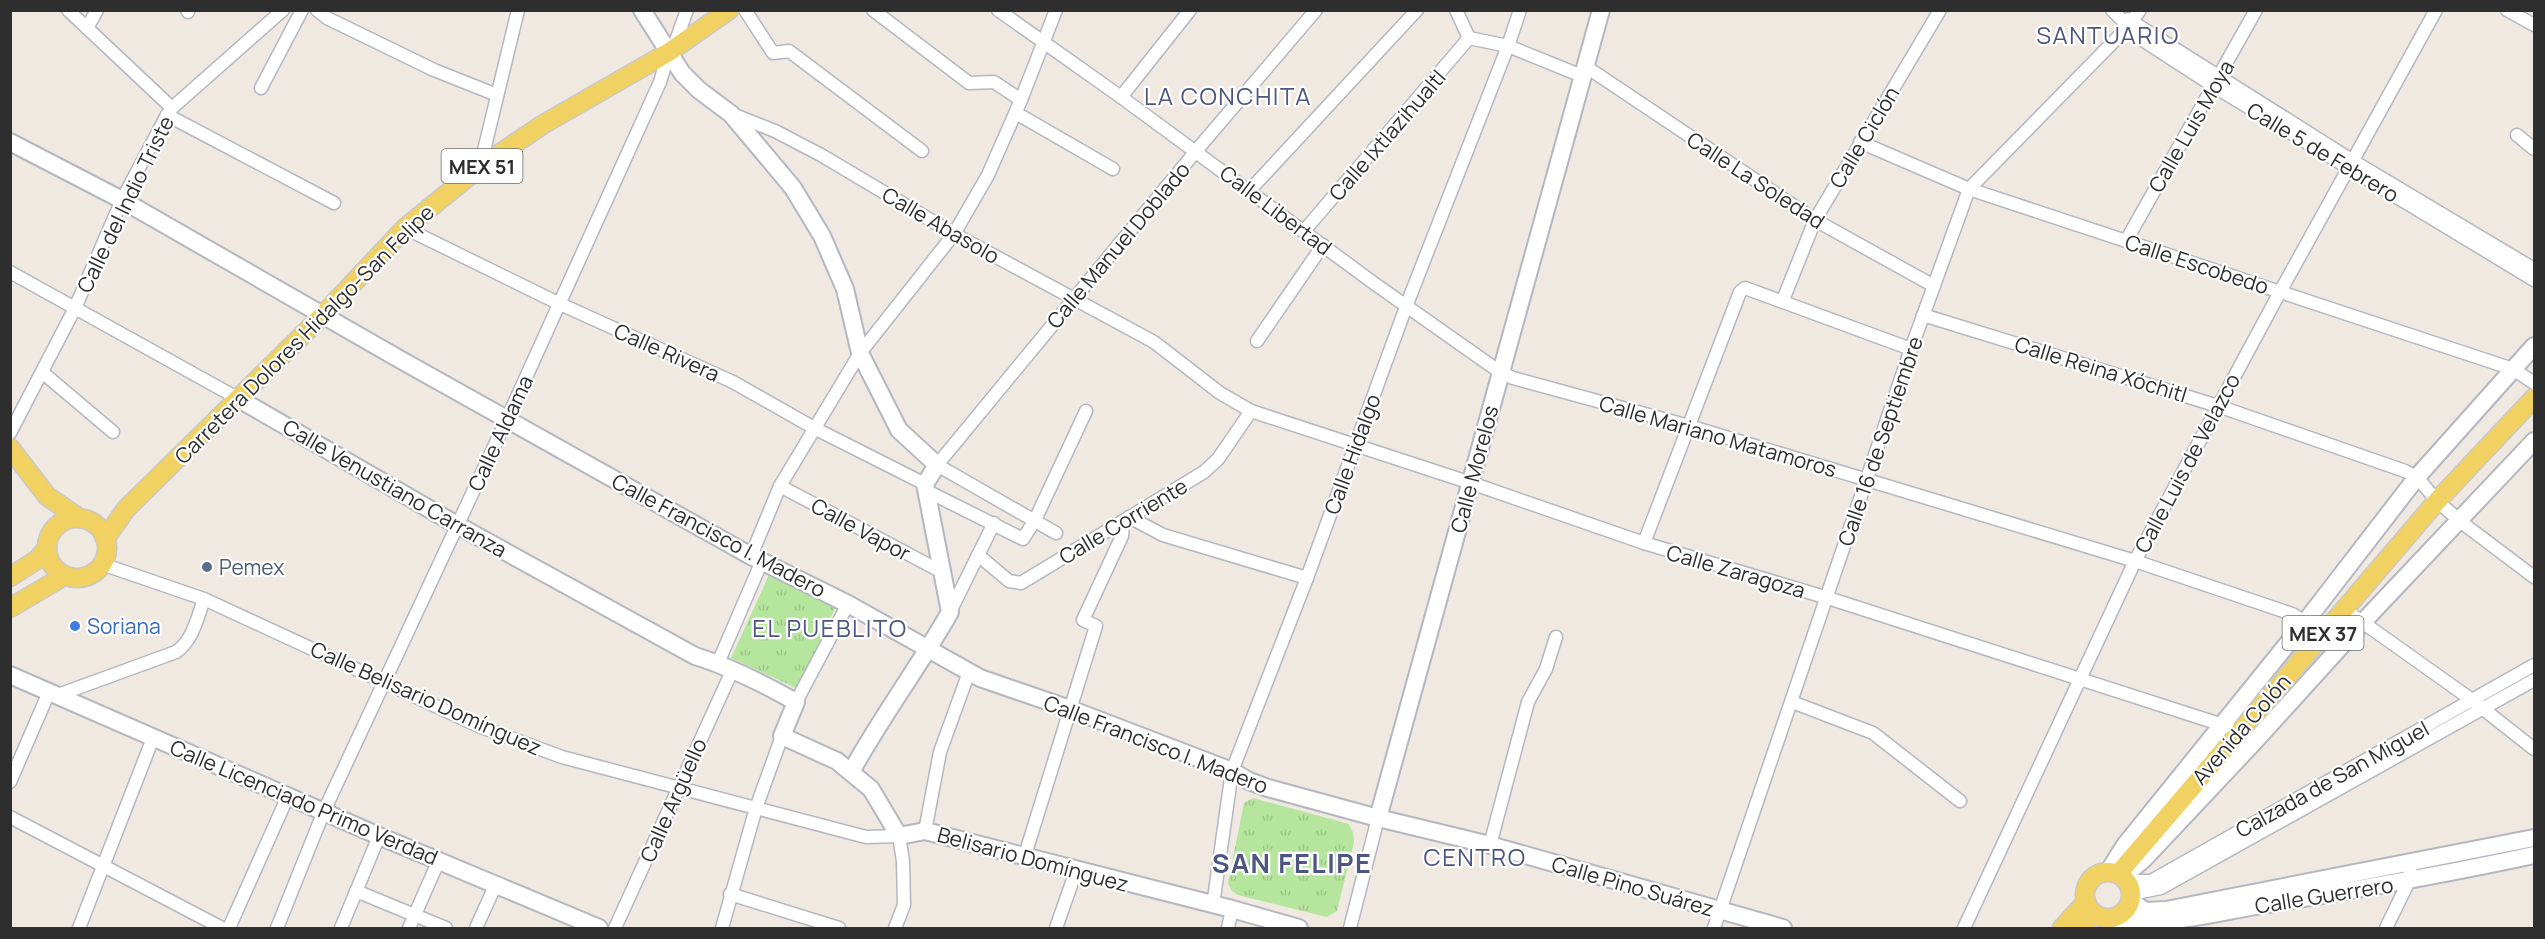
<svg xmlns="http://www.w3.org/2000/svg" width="2545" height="939" viewBox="0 0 2545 939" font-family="Manrope,sans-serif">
  <defs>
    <pattern id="park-tufts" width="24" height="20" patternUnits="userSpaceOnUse" patternTransform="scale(1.5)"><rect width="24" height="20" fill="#b6e59e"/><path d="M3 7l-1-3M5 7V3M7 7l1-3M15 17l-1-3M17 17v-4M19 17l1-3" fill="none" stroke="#9dc588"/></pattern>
  </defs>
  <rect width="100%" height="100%" fill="#efe9e1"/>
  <g fill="url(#park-tufts)">
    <path d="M769 575 836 606 798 689 731 658Z"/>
    <path d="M1253 798 1349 824 1353 833 1354 842 1337 911 1327 917 1238 895 1232 891 1228 883 1244 803Z"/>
  </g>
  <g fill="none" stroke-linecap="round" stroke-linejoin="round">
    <g stroke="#b4b7c1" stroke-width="15">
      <g id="street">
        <path d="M68 10 172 108"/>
        <path d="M187 10 188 12"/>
        <path d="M317 10 327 18 434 70 497 95"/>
        <path d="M745 10 773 53 789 51 922 151"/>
        <path d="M873 10 969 83 994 82 1021 100"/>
        <path d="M998 10 1121 97 1375 284 1500 372 1513 378 1689 426 2135 561 2292 614 2324 633 2341 647"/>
        <path d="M1456 10 1469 38"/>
        <path d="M2112 10 2141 39 2215 87 2534 280"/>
        <path d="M2507 10 2534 25"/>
        <path d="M2128 19 2353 161 2534 269"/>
        <path d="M87 28 97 10"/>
        <path d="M1469 38 1508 46 1582 76"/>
        <path d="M673 49 687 10"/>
        <path d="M1585 66 1815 220 1934 286"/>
        <path d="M261 88 302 10"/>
        <path d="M1121 97 1190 10"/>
        <path d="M1016 113 1113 169"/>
        <path d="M732 114 775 131 821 155 954 234 1154 342 1220 393 1251 411 1471 483 1644 543 1828 598 2229 727"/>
        <path d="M167 115 334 203"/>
        <path d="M2517 135 2534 149"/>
        <path d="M1860 142 1969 189 2513 369 2534 383"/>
        <path d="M480 167 518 10"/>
        <path d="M1249 191 1417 10"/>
        <path d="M405 228 560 304 733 382 814 428 925 484"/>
        <path d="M1304 231 1469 38"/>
        <path d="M2126 241 2256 10"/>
        <path d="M10 272 239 399"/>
        <path d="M1783 300 1815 220 1940 10"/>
        <path d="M1923 315 2218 406 2405 471 2417 477 2437 501 2465 525 2534 577"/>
        <path d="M1257 341 1323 245"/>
        <path d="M42 372 113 432"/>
        <path d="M10 433 75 308 122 200 167 115 172 108 283 10"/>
        <path d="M780 486 942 572"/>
        <path d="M927 491 1023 539 1035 520 1086 411"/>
        <path d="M1129 517 1163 535 1307 578"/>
        <path d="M1056 533 937 465 1196 151 1316 10"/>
        <path d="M1644 543 1740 292 1745 288 1911 349"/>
        <path d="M978 555 1009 581 1021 583 1204 472 1218 459 1251 411"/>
        <path d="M751 556 780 486 860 353 954 234 988 175 1021 100 1056 10"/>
        <path d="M102 564 204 599 481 727 562 757 866 837 899 836 903 861 904 905 895 928"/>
        <path d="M2344 609 2472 700 2534 749"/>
        <path d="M950 612 994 523"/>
        <path d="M718 663 762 561"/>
        <path d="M58 695 176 652C193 640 197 619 204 599"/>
        <path d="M796 702 848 604"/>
        <path d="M1792 702 1873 733 1960 801"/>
        <path d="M10 782 49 692"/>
        <path d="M10 817 222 928"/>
        <path d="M925 831 940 752 969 672"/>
        <path d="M1490 845 1528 702 1546 669 1556 637"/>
        <path d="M1025 855 1096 626 1083 620 1122 536 1123 521"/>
        <path d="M2127 881H2151L2534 665"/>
        <path d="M356 891 446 928"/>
        <path d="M730 894 839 928"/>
        <path d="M2131 894 2161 888 2534 680"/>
        <path d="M1213 905 1232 771 1307 578 1407 304 1508 46 1520 10"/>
        <path d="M79 928 153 738"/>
        <path d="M229 928 288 796"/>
        <path d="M277 928 324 811 507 419 660 82 669 52"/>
        <path d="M341 928 379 836"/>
        <path d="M409 928 439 860"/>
        <path d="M476 928 496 884"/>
        <path d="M615 928 732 671"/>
        <path d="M722 928 756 808 782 736"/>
        <path d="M1056 928 1076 871"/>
        <path d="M1228 928 1232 909"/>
        <path d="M1350 928 1378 818"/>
        <path d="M1714 928 1911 349 1969 189 2127 28 2140 10"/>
        <path d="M1964 928 2135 561 2280 292 2436 10"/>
        <path d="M2386 928 2409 881 2411 862"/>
      </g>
    </g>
    <g stroke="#b4b7c1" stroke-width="20">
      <g id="secondary">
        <path d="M642 10 682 73 699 90 731 114 793 188 822 236 845 289 860 353 899 430 937 465 925 484 950 612C919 667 881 717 851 772"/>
        <path d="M10 142 122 200 401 360 751 556 848 604 980 678 1070 709 1232 771 1249 781 1268 788 1378 818 1490 845 1783 928"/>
        <path d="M239 399 457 525 695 656C731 667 764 684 796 702L782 736 837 761 871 789 899 836 925 831 1232 909 1299 928"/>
        <path d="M10 675 379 836 599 928"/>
        <path d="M1378 818 1601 10"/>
        <path d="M2108 872 2125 845 2306 621 2417 477 2534 346"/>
        <path d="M2123 877 2144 859 2255 741 2362 623 2534 441"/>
        <path d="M2131 901 2145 911 2166 910 2534 838"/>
        <path d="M2111 918C2159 928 2209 914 2256 906 2349 891 2442 875 2534 855"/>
      </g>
    </g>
    <g stroke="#c9c9c9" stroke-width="21">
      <g id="primary">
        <path d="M10 448 47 496 79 518"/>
        <circle cx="77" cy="548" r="30"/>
        <path d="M105 539 126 509 324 314 405 228 480 167 542 125 669 52 729 10"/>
        <path d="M10 577 38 559 47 548"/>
        <path d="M10 608 64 576"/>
        <circle cx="2108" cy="895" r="23"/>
        <path d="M2118 874 2437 501 2534 398"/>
        <path d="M2062 928 2086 902"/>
        <path d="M2081 928 2093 913"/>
      </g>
    </g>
    <use href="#street" stroke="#fff" stroke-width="12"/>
    <use href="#secondary" stroke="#fff" stroke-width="16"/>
    <use href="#primary" stroke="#f2d163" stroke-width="18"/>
  </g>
  <circle fill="#5c6f8a" stroke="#fff" stroke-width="2" cx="207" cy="567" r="6"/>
  <circle fill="#3f7fe0" stroke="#fff" stroke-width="2" cx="75" cy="626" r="6"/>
  <g text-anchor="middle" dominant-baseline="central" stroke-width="4.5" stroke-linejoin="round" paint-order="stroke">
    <g fill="#fff" stroke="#6d6d6d" stroke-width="1.5">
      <rect x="441.5" y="149" width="81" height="34" rx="4.5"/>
      <rect x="2282.5" y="616" width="81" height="34" rx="4.5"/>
    </g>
    <g font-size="20" font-weight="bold" fill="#2e2e2e">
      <text x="482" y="166">MEX 51</text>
      <text x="2323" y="633">MEX 37</text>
    </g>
    <g font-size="21" fill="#2e2e2e" stroke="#fff">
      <text transform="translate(2191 126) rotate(-60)">Calle Luis Moya</text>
      <text transform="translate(1387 135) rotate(-49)">Calle Ixtlazihualtl</text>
      <text transform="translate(1864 137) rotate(-59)">Calle Ciclón</text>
      <text transform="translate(2323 152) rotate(31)">Calle 5 de Febrero</text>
      <text transform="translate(1756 180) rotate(33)">Calle La Soledad</text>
      <text transform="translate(125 204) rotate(-64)">Calle del Indio Triste</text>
      <text transform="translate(1276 210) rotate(37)">Calle Libertad</text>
      <text transform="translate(941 225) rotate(30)">Calle Abasolo</text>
      <text transform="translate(1118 245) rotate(-50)">Calle Manuel Doblado</text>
      <text transform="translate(2197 264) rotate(18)">Calle Escobedo</text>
      <text transform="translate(304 334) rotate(-45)">Carretera Dolores Hidalgo-San Felipe</text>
      <text transform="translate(667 352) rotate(24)">Calle Rivera</text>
      <text transform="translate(2101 369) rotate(17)">Calle Reina Xóchitl</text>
      <text transform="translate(500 433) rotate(-65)">Calle Aldama</text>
      <text transform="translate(1718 436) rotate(16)">Calle Mariano Matamoros</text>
      <text transform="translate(1880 441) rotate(-71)">Calle 16 de Septiembre</text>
      <text transform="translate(1352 454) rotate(-70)">Calle Hidalgo</text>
      <text transform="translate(2187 463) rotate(-62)">Calle Luis de Velazco</text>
      <text transform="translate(1474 469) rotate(-75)">Calle Morelos</text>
      <text transform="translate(395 488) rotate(30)">Calle Venustiano Carranza</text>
      <text transform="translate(1123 521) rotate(-31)">Calle Corriente</text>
      <text transform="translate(861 529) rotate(28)">Calle Vapor</text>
      <text transform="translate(719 535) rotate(28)">Calle Francisco I. Madero</text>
      <text transform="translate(1736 571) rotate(16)">Calle Zaragoza</text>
      <text transform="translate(426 698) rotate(24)">Calle Belisario Domínguez</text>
      <text transform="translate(2241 729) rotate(-49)">Avenida Colón</text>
      <text transform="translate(1156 744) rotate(21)">Calle Francisco I. Madero</text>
      <text transform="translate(2332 779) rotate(-29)">Calzada de San Miguel</text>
      <text transform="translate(673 800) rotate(-66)">Calle Argüello</text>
      <text transform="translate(304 802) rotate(23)">Calle Licenciado Primo Verdad</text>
      <text transform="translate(1033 859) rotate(15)">Belisario Domínguez</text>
      <text transform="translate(1633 886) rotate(16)">Calle Pino Suárez</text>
      <text transform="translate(2324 895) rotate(-9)">Calle Guerrero</text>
    </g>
    <g font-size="21" fill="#4e5e75" stroke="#fff" text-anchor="start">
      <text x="219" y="567">Pemex</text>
    </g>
    <g font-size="21" fill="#366cbe" stroke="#fff" text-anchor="start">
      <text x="87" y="626">Soriana</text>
    </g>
    <g font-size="24" letter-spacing="1.5" fill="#4d5680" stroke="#fff">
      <text x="2108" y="34">SANTUARIO</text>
      <text x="1228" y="95">LA CONCHITA</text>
      <text x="830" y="627">EL PUEBLITO</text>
      <text x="1475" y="856">CENTRO</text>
    </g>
    <g font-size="27" font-weight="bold" letter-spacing="1.5" fill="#4d5680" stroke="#fff">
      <text x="1292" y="862">SAN FELIPE</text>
    </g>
  </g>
  <rect width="2545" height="939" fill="none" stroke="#2e2e2e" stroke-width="24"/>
</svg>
